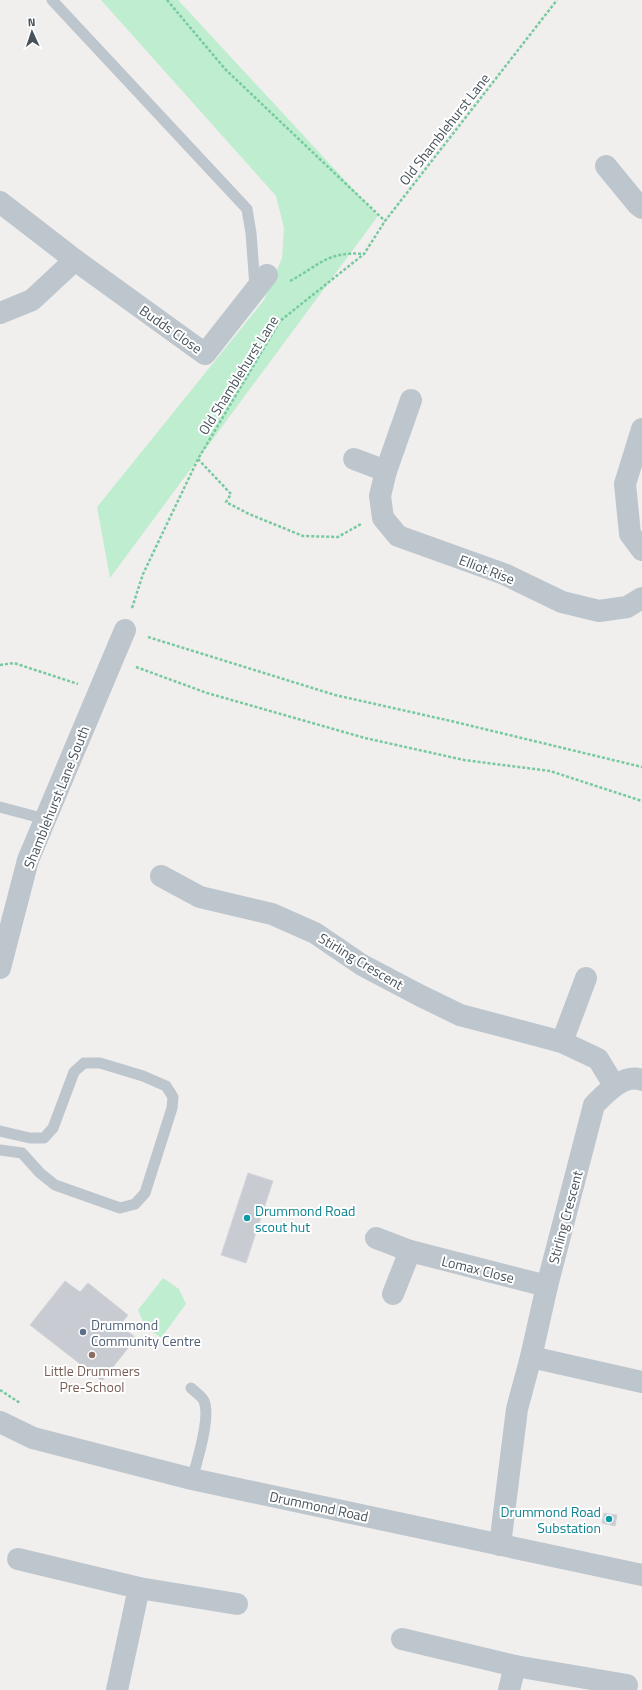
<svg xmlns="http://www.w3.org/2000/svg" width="642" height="1690" viewBox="0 0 642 1690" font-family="'Titillium Web',sans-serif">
  <rect width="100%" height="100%" fill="#f1eeee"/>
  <g fill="#beeecf">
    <path d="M101 0H178L378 216 110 578 97 507 264 300 282 258 284 228 276 196Z"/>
    <path d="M163 1278 179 1289 186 1304 161 1338 145 1326 138 1310Z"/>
  </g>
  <g fill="#c8cbd1" stroke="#d3d5da">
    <path d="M248 1173 273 1181 246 1263 221 1255Z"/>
    <path d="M65 1281 80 1292 88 1283 128 1315 120 1325 136 1338 102 1381 30 1325Z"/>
    <path d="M604 1513 617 1515 615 1526 602 1523Z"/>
  </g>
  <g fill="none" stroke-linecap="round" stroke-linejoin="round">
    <g stroke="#77ca9f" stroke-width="2.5" stroke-dasharray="3 2" stroke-linecap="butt">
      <path d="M167 0 225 69 385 221"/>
      <path d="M290 281C320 265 327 251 364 254"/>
      <path d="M198 459 231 494 226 502 249 514 303 536 338 537 361 524"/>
      <path d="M132 608 143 574 198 459 280 321 364 254 385 221 557 0"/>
      <path d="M148 637 335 695 451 721 642 767"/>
      <path d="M0 665 14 663 78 684"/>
      <path d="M136 667 207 693 365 738 464 760 550 771 642 801"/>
      <path d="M0 1390 20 1403"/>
    </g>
    <g stroke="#bdc6cd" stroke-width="11">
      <path d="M52 0 247 209 251 233 255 287"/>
      <path d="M0 807 45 819"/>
      <path d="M0 1131 30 1138H44L53 1128 74 1072 84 1063H100L143 1076 166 1086 173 1097 172 1108 145 1193 135 1204 120 1208 55 1185 40 1173 22 1153 0 1150"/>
      <path d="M191 1388C195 1392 202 1396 204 1401 211 1417 197 1462 192 1479"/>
    </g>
    <g stroke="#bdc6cd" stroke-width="22">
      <path d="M606 166 638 205 642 208"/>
      <path d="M0 202 75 260 32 300 0 313"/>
      <path d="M75 260 205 354 267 275"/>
      <path d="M411 400 386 471 380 496 383 518 398 536 504 574 562 602 599 611 627 607 642 598"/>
      <path d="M642 429 625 484 630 534 642 550"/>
      <path d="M354 459 386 471"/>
      <path d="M161 876 200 897 272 914 315 933 362 965 421 996 460 1015 562 1042 598 1059 614 1085"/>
      <path d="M0 968 28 860 125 630"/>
      <path d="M562 1042 586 978"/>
      <path d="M376 1238 410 1251 547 1286"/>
      <path d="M393 1294 410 1251"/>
      <path d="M531 1357 642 1382"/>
      <path d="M0 1422 33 1438 192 1479 642 1575"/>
      <path d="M500 1545 517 1409 531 1357 547 1286 594 1105C606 1093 624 1073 642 1080"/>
      <path d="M18 1559 139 1588 237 1604"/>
      <path d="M402 1639 515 1666 627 1685"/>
      <path d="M117 1690 139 1588"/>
      <path d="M509 1690 515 1666"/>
    </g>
  </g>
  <g fill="#0f9aa8" stroke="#fff" stroke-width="1.5">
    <circle cx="247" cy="1218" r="4"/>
    <circle cx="609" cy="1519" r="4"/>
  </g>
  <circle fill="#5c6f8a" stroke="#fff" stroke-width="1.5" cx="83" cy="1332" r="4"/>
  <circle fill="#8d6e63" stroke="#fff" stroke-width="1.5" cx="92" cy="1355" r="4"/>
  <g text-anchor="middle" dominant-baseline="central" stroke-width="4" stroke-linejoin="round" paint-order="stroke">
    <g font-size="14" fill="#47525b" stroke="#fff">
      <text transform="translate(444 129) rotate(-52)">Old Shamblehurst Lane</text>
      <text transform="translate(171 329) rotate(35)">Budds Close</text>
      <text transform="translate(238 375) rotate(-58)">Old Shamblehurst Lane</text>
      <text transform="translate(487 569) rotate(21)">Elliot Rise</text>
      <text transform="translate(56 797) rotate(-68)">Shamblehurst Lane South</text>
      <text transform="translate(361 961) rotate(31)">Stirling Crescent</text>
      <text transform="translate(565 1217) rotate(-75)">Stirling Crescent</text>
      <text transform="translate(478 1269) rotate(14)">Lomax Close</text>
      <text transform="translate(319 1506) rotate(12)">Drummond Road</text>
    </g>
    <g font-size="14" fill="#0d838f" stroke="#fff" text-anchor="start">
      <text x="255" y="1210">Drummond Road<tspan x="255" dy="16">scout hut</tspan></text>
      <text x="601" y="1511" text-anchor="end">Drummond Road<tspan x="601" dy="16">Substation</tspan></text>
    </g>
    <g font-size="14" fill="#4e5e75" stroke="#fff" text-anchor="start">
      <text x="91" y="1324">Drummond<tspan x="91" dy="16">Community Centre</tspan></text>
    </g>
    <g font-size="14" fill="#785e54" stroke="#fff">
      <text x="92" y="1370">Little Drummers<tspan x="92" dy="16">Pre-School</tspan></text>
    </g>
  </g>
  <g transform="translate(32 32) rotate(357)" stroke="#ffffff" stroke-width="3" paint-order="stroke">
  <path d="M0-3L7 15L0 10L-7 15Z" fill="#47525b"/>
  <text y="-6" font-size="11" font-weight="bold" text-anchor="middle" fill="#47525b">N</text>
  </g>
</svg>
